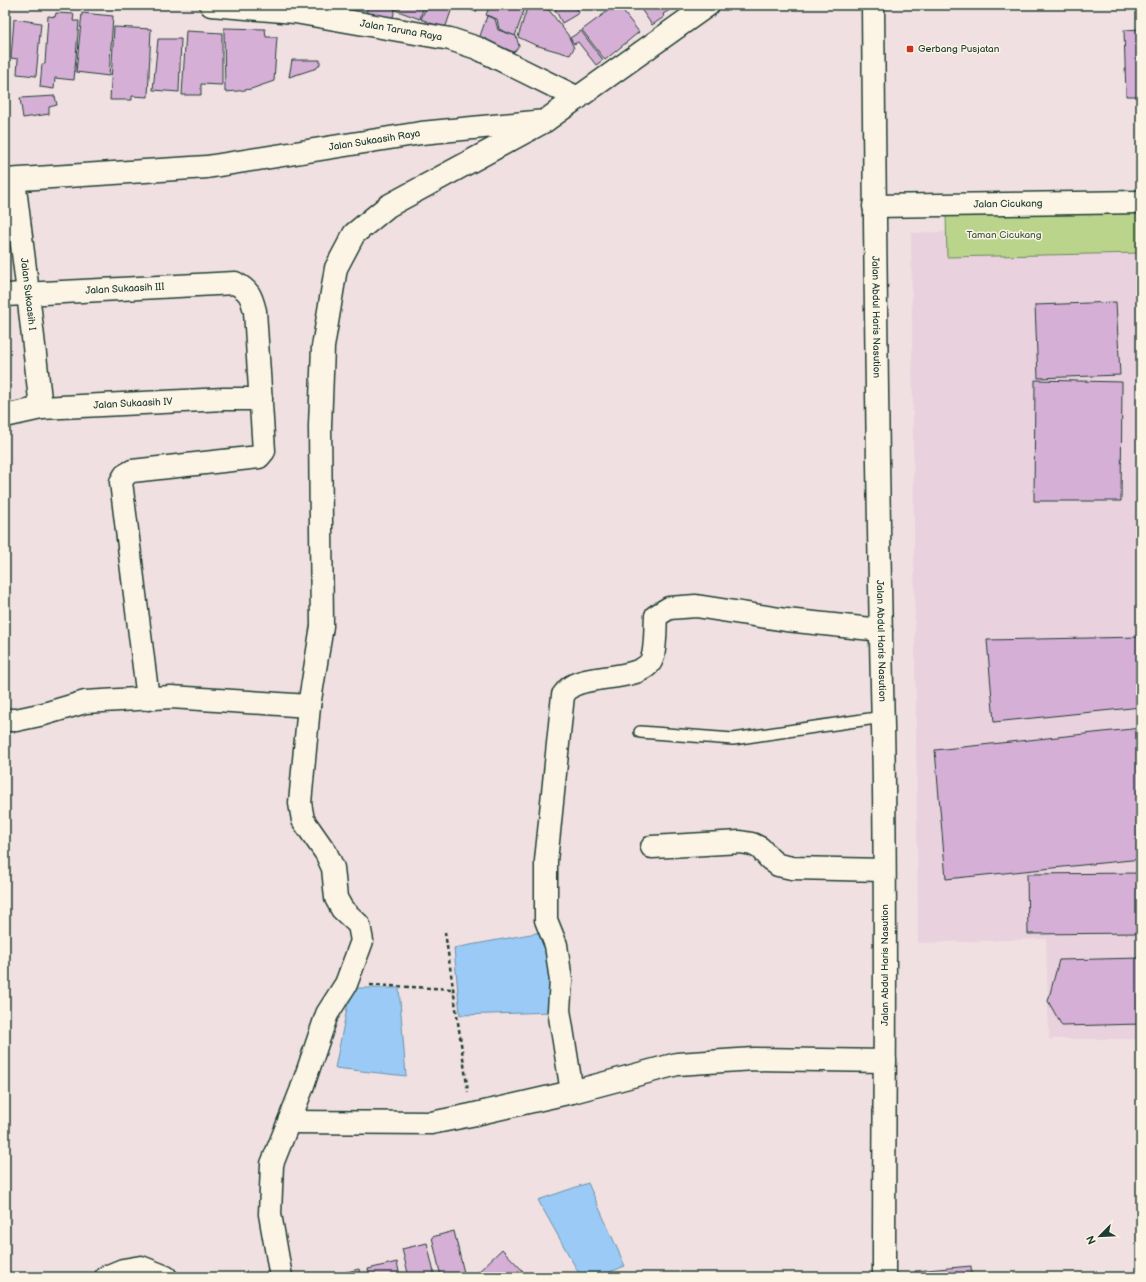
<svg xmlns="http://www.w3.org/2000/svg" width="1146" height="1282" viewBox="0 0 1146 1282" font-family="'Balsamiq Sans',sans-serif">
  <rect width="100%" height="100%" fill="#f1e0e1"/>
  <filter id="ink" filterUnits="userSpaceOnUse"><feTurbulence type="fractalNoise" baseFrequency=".025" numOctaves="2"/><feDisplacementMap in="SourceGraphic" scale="8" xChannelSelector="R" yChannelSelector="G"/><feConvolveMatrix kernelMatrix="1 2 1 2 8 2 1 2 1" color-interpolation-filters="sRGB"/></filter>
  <g filter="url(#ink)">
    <path fill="#e9d1de" d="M1141 223V1039H1049L1046 939 918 943 911 233Z"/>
    <path fill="#bad48c" stroke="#6c8860" d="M1141 211V253L947 257 946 215Z"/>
    <g fill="#9bcaf6" stroke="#6992a8">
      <path d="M547 931 553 1012 460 1015 454 948Z"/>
      <path d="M351 988H399L406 1076 335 1068Z"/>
      <path d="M588 1183 625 1266 597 1277H581L538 1200Z"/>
    </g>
    <g fill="#d6afd7" stroke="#1f3d34">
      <path d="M368 5H396L392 21 366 14Z"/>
      <path d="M397 5H424L420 19 395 10Z"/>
      <path d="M427 5H453L445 29 421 19Z"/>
      <path d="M459 5H479L476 12Z"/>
      <path d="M490 5H526L515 36 499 29 497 19 486 15Z"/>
      <path d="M528 5 549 10 568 35 574 48 570 55 535 45 518 37Z"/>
      <path d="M553 5H575L579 13 562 23Z"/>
      <path d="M616 5H618L639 32 605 60 582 30Z"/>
      <path d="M638 5H678L663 14 664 17 652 25Z"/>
      <path d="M56 13 74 14 73 21H79L74 80 55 78 54 89 40 87 42 64H45L48 16 55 17Z"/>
      <path d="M82 13 113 16 109 76 76 72Z"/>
      <path d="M487 16 495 19 498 30 516 36 519 46 514 52 479 39Z"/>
      <path d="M14 19 41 23 36 76 17 74 18 59 11 58Z"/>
      <path d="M114 27 151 29 148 97 132 96V100H110Z"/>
      <path d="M224 28 265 29 266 37H277L274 81 251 89 238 91 225 92Z"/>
      <path d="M1141 29V96H1126L1124 30Z"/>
      <path d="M186 31 222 33V85L201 84V95H182Z"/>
      <path d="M581 31 603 60 596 65 578 42 574 44 570 38Z"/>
      <path d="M158 39H181L179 92 153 90Z"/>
      <path d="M5 48H8L7 79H5Z"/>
      <path d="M292 60H320V64L317 68 289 77Z"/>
      <path d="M55 96 57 105 49 107V114L23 118 20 98Z"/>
      <path d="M1116 302 1120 375 1038 378 1035 305Z"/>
      <path d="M1035 380 1122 382 1121 501H1034Z"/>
      <path d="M1141 637V707L994 722 987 640Z"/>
      <path d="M1141 728V859L946 879 935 750Z"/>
      <path d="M1141 873V933L1028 934 1027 874Z"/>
      <path d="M1141 958V1024L1062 1026 1048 1001 1059 960Z"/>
      <path d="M454 1231 465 1277H441L432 1237Z"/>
      <path d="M427 1243 435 1277H409L402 1249Z"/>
      <path d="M502 1249 523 1271 517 1277H473Z"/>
      <path d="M397 1262 400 1277H370L368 1269Z"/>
      <path d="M971 1266 972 1277H915V1271Z"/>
      <path d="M359 1269 361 1277H326Z"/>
    </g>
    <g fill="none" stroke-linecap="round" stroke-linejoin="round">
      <g stroke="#1f3d34" stroke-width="14">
        <path id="lane" d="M640 732 733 739 883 717"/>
      </g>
      <g stroke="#1f3d34" stroke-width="25">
        <g id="street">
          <path id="s1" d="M211 5 295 12 450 39 477 48 578 98"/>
          <path id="s2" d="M5 180 207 167 421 133 545 121 708 5"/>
          <path id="s3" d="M14 180 28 293 41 408"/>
          <path id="s4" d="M874 206 1141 202"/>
          <path id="s5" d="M5 295 235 283C250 291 251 296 255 311L264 451 259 457 132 471 125 475 121 482 148 699"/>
          <path id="s6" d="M5 416 41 408 224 399H261"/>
          <path d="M5 720H16L44 714 85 702 171 697 309 706"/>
          <path d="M652 847 740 842 752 844 760 848 770 859 778 865 792 868 884 870"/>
          <path d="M572 1092 559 1010 561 981 556 945 546 920V861L563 695C566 692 568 688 572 686 591 674 643 681 652 659 656 648 655 628 656 616L669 608 696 606 786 620 881 630"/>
          <path d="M289 1122 431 1123 471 1115 572 1092 677 1064 754 1059 885 1061"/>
          <path d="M106 1277 123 1270 141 1267 166 1277"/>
          <path d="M281 1277 270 1214 272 1164 301 1091 327 1014 346 984 362 941 359 925 342 909 336 898 333 868 326 853 303 820 300 803 309 706 322 626 320 426 323 347 336 268 354 234 388 206 545 121"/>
        </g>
      </g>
      <g stroke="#1f3d34" stroke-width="25">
        <g id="highway">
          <path id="s7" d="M873 5C875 246 877 487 883 727 887 910 884 1094 884 1277"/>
        </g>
      </g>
      <g stroke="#1f3d34" stroke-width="2.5" stroke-dasharray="4 3" stroke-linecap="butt">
        <path d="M445 932 468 1092"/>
        <path d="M370 985 453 989"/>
      </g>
      <use href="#lane" stroke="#fcf5e5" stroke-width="11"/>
      <use href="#street" stroke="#fcf5e5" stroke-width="22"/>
      <use href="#highway" stroke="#fcf5e5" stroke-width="22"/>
    </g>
  </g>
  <rect fill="#c8321e" stroke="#fcf5e5" stroke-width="1.5" x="906" y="45" width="8" height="8" rx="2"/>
  <g text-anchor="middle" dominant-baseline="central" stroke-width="3" stroke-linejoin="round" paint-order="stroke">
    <g font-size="10" fill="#1f3d34" stroke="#fcf5e5">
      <text stroke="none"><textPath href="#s1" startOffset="192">Jalan Taruna Raya</textPath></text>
      <text stroke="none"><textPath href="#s2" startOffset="372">Jalan Sukaasih Raya</textPath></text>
      <text stroke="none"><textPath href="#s4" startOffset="134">Jalan Cicukang</textPath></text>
      <text stroke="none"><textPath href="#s5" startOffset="120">Jalan Sukaasih III</textPath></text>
      <text stroke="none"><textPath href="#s3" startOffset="115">Jalan Sukaasih I</textPath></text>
      <text stroke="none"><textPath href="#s7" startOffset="312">Jalan Abdul Haris Nasution</textPath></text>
      <text stroke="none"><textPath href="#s6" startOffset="129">Jalan Sukaasih IV</textPath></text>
      <text stroke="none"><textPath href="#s7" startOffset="636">Jalan Abdul Haris Nasution</textPath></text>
      <text transform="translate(885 965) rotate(-90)">Jalan Abdul Haris Nasution</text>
    </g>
    <g font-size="10" fill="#1f3d34" stroke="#fcf5e5" text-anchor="start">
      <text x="918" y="49">Gerbang Pusjatan</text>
    </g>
    <g font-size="10" fill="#3e5b46" stroke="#fcf5e5">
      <text x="1004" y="235">Taman Cicukang</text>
    </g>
  </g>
  <rect width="1146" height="1282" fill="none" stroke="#fcf5e5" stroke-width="20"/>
  <rect x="10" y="10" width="1126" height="1262" fill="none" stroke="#1f3d34" stroke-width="1.5" filter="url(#ink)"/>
  <g transform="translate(1100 1236) rotate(246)" stroke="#fcf5e5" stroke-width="3" paint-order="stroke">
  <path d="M0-3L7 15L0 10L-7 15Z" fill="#1f3d34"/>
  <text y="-6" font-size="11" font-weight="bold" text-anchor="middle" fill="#1f3d34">N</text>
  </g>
</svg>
